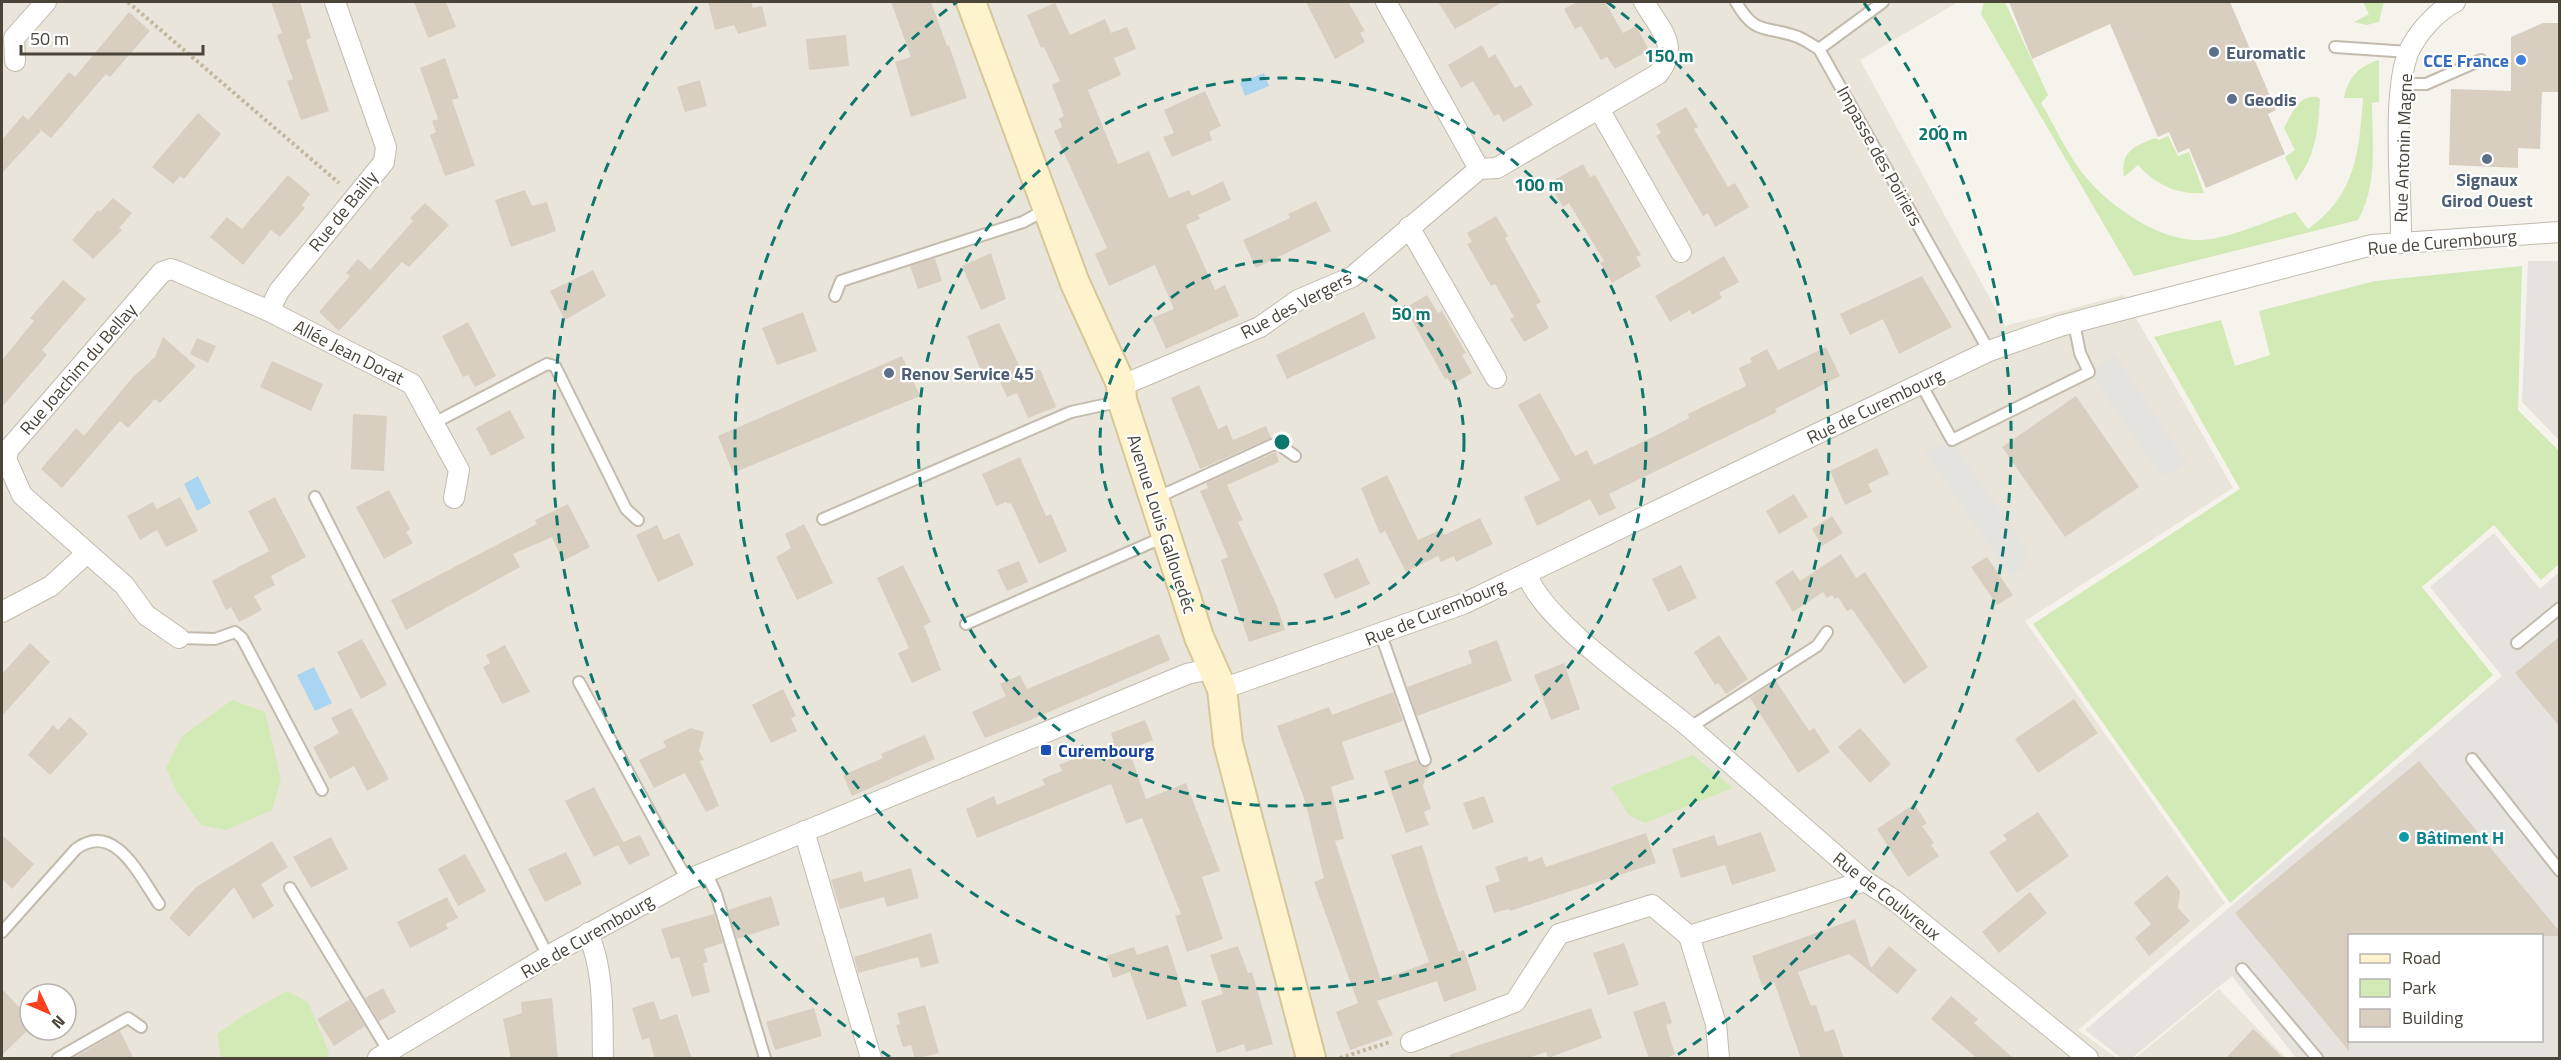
<svg xmlns="http://www.w3.org/2000/svg" width="2561" height="1060" viewBox="0 0 2561 1060" font-family="'Titillium Web',sans-serif">
  <rect width="100%" height="100%" fill="#f6f3ec"/>
  <g fill="#eae5da" fill-rule="evenodd">
    <path d="M2 2H1958L1860 60 2005 326 2123 295 2233 488 2025 621 2225 903 2078 1030 2117 1058H2ZM30 994H66V1030H30Z"/>
    <path d="M2219 989 2286 1058H2135Z"/>
  </g>
  <g fill="#e6e2dd" fill-rule="evenodd">
    <path d="M2528 261H2559V440L2522 402Z"/>
    <path d="M2494 533 2540 589 2559 572V1058H2296L2232 976 2132 1058H2121L2085 1030 2502 676 2430 587ZM2350 936H2542V1040H2350Z"/>
  </g>
  <g fill="#d2eab5">
    <path d="M1984 2H2005L2048 95 2041 103C2054 125 2065 149 2080 170 2104 202 2153 238 2194 240 2223 242 2266 221 2295 212L2308 229C2356 195 2359 152 2363 98H2344C2349 76 2358 67 2379 60V102L2372 103C2372 142 2378 185 2358 220L2134 276 1981 14Z"/>
    <path d="M2363 2H2384L2379 22 2367 25 2354 22 2369 14Z"/>
    <path d="M2317 97 2320 99C2318 130 2316 156 2296 181L2285 157 2295 150 2284 128C2292 114 2298 95 2317 97Z"/>
    <path d="M2168 136 2178 156 2189 152 2204 193C2178 195 2156 185 2138 165L2124 177C2120 152 2134 146 2155 138L2159 140Z"/>
    <path d="M2522 266 2518 410 2559 451V564L2541 580 2494 525 2422 587 2493 675 2230 903 2033 624 2240 489 2154 337 2221 320 2235 366 2270 355 2259 311 2375 281Z"/>
    <path d="M232 700 265 712 281 780 272 810 226 830 201 825 176 790 166 768 182 736Z"/>
    <path d="M1693 755 1733 788 1645 823 1629 815 1611 787Z"/>
    <path d="M287 991 308 1002 329 1053 327 1058H221L217 1034 244 1015Z"/>
  </g>
  <g fill="#e5e3e0">
    <path d="M2115 355 2187 463 2175 472 2159 474 2089 372Z"/>
    <path d="M1940 445H1955L2028 551 2024 567 2011 576 1925 453Z"/>
  </g>
  <g fill="#a9d4f2">
    <path d="M1264 73 1269 86 1245 96 1240 83Z"/>
    <path d="M198 476 211 503 197 511 184 484Z"/>
    <path d="M314 667 332 703 315 711 297 675Z"/>
  </g>
  <g fill="#d8cfc1">
    <path d="M271 2H300L311 38 306 40 329 111 301 120 287 81 293 79 277 35 282 33Z"/>
    <path d="M414 2H446L456 27 428 38Z"/>
    <path d="M708 2H751L753 8 762 6 767 26 738 34 734 25 715 30Z"/>
    <path d="M891 2H931L947 46 949 45 967 98 911 117 895 62 911 57Z"/>
    <path d="M1306 2H1348L1365 31 1360 33 1365 42 1335 59Z"/>
    <path d="M1438 2H1503L1455 29Z"/>
    <path d="M1577 2H1605L1623 33 1636 26 1649 50 1615 69 1607 57 1601 60 1581 26 1575 29 1564 9Z"/>
    <path d="M2009 2H2230L2276 110 2268 114 2285 154 2206 188 2189 148 2178 153 2169 132 2158 137 2110 24 2032 59Z"/>
    <path d="M1055 3 1070 35 1105 19 1111 33 1127 27 1136 49 1114 58 1121 75 1088 90 1118 164 1149 151 1169 198 1189 190 1192 196 1223 181 1231 200 1198 215 1200 219 1186 225 1215 290 1225 285 1239 316 1166 349 1152 318 1174 309 1155 265 1109 286 1095 254 1107 248 1054 131 1062 127 1059 119 1064 116 1052 85 1060 81 1044 47 1041 48 1027 15Z"/>
    <path d="M129 12 150 31 110 77 106 74 51 138 34 125 41 131 2 173V140L23 115 28 120 69 72 75 77Z"/>
    <path d="M2543 23H2559V92H2542L2540 149 2518 148V168L2449 165 2451 89 2511 91V37Z"/>
    <path d="M846 35 849 66 809 70 806 39Z"/>
    <path d="M1482 45 1489 58 1495 54 1515 88 1521 85 1533 105 1503 122 1499 114 1494 116 1473 81 1461 88 1448 65Z"/>
    <path d="M445 58 459 98 452 100 475 166 445 176 430 135 436 132 432 121 438 119 420 68Z"/>
    <path d="M700 80 707 106 685 112 677 87Z"/>
    <path d="M1205 91 1221 126 1209 132 1212 140 1172 157 1163 137 1174 133 1164 110Z"/>
    <path d="M1686 107 1698 127 1694 129 1728 187 1735 183 1749 207 1715 227 1708 213 1703 216 1656 136 1661 133 1656 124Z"/>
    <path d="M198 113 221 134 184 179 180 176 173 184 152 167Z"/>
    <path d="M1583 164 1590 177 1595 175 1641 255 1636 257 1641 266 1612 283 1600 263 1604 261 1569 203 1563 207 1549 183Z"/>
    <path d="M288 175 310 194 302 205 305 208 280 237 271 230 243 265 210 237 227 217 242 229Z"/>
    <path d="M525 190 532 206 547 202 556 231 511 247 495 200Z"/>
    <path d="M113 198 132 213 119 228 122 230 93 259 72 240 98 210 100 212Z"/>
    <path d="M1316 201 1331 231 1256 268 1243 240 1290 218 1288 214Z"/>
    <path d="M425 203 449 225 409 267 402 262 339 331 319 312 350 276 346 273 358 259 370 270 413 221 410 218Z"/>
    <path d="M1496 216 1508 236 1505 238 1541 302 1536 305 1549 328 1524 342 1510 319 1514 317 1495 284 1491 286 1467 244 1472 242 1467 233Z"/>
    <path d="M991 253 1006 299 981 310 962 266Z"/>
    <path d="M1724 256 1739 282 1719 293 1722 298 1692 315 1690 310 1670 322 1655 296Z"/>
    <path d="M935 258 942 281 918 289 910 266Z"/>
    <path d="M593 270 606 296 565 320 550 291Z"/>
    <path d="M1922 276 1952 327 1899 354 1883 319 1850 335 1840 314Z"/>
    <path d="M63 280 86 299 42 350 47 355 2 407V360L34 321 30 318Z"/>
    <path d="M1427 295 1438 313 1442 311 1466 353 1462 355 1472 373 1452 385 1447 378 1445 379 1409 315 1411 314 1407 307Z"/>
    <path d="M803 312 817 351 777 365 762 328Z"/>
    <path d="M1364 312 1376 338 1287 379 1276 355Z"/>
    <path d="M468 322 496 376 475 387 468 375 463 377 442 336Z"/>
    <path d="M999 323 1024 376 1040 369 1056 407 1028 418 1017 393 1007 397 993 366 981 371 967 336Z"/>
    <path d="M163 337 196 366 160 403 155 399 128 428 120 421 62 488 41 469 76 428 84 436 132 378 155 357Z"/>
    <path d="M197 338 216 346 208 363 190 354Z"/>
    <path d="M1826 347 1840 376 1775 409 1777 412 1609 494 1616 508 1599 516 1590 499 1537 526 1524 497 1560 480 1518 405 1540 393 1575 456 1587 450 1594 465 1661 433 1689 418 1688 414 1746 386 1739 368 1752 362 1750 358 1767 349 1778 370Z"/>
    <path d="M902 356 920 396 733 473 718 436Z"/>
    <path d="M272 361 323 384 311 411 260 387Z"/>
    <path d="M1199 385 1218 429 1227 425 1233 440 1266 426 1271 438 1200 469 1171 398Z"/>
    <path d="M2076 396 2139 487 2065 537 2002 447Z"/>
    <path d="M510 410 525 438 491 456 476 428Z"/>
    <path d="M353 414 387 416 384 471 351 469Z"/>
    <path d="M1877 448 1889 474 1868 484 1872 492 1845 505 1830 471Z"/>
    <path d="M1276 452 1279 462 1227 485 1243 520 1238 522 1276 604 1285 630 1249 642 1221 560 1228 557 1200 491 1208 488 1206 483Z"/>
    <path d="M1020 457 1046 516 1051 514 1067 551 1039 564 1011 503 1008 504 1006 502 996 506 982 474Z"/>
    <path d="M1387 475 1418 540 1442 529 1444 535 1480 518 1493 544 1456 562 1454 556 1441 562 1438 556 1406 572 1385 531 1380 534 1361 488Z"/>
    <path d="M389 490 410 529 406 532 413 543 384 559 356 507Z"/>
    <path d="M1794 494 1808 517 1779 534 1766 511Z"/>
    <path d="M180 497 198 531 166 547 157 530 140 540 127 516 153 502 157 509Z"/>
    <path d="M275 497 306 557 271 576 275 585 254 596 262 610 239 622 231 607 226 610 212 581 269 551 248 511Z"/>
    <path d="M568 504 590 547 563 561 552 537 513 554 520 567 406 630 391 600 537 524 535 520Z"/>
    <path d="M1832 516 1843 533 1822 546 1812 529Z"/>
    <path d="M804 524 833 583 797 600 776 557 791 548 785 534Z"/>
    <path d="M657 525 664 540 679 533 694 565 658 582 636 535Z"/>
    <path d="M1841 554 1856 578 1865 572 1928 667 1904 684 1852 609 1847 611 1838 597 1835 599 1832 595 1827 598 1823 592 1793 612 1775 582 1793 570 1800 581Z"/>
    <path d="M1987 557 2013 595 1997 605 1971 567Z"/>
    <path d="M1358 558 1370 584 1335 599 1323 574Z"/>
    <path d="M1019 561 1028 582 1007 591 997 570Z"/>
    <path d="M903 565 931 622 924 626 941 670 912 683 898 653 909 648 877 578Z"/>
    <path d="M1681 565 1697 598 1668 612 1652 579Z"/>
    <path d="M1159 634 1170 660 1028 721 985 738 972 712 1006 696 1000 684 1020 675 1027 689Z"/>
    <path d="M1719 635 1748 679 1726 694 1718 683 1715 685 1694 652Z"/>
    <path d="M2559 637V726L2515 673Z"/>
    <path d="M362 639 387 685 361 699 337 652Z"/>
    <path d="M1497 640 1512 681 1417 716 1407 687 1472 663 1468 651Z"/>
    <path d="M30 643 50 662 2 716V674Z"/>
    <path d="M505 645 530 692 502 704 483 667 490 663 486 655Z"/>
    <path d="M1564 663 1580 709 1551 720 1534 675Z"/>
    <path d="M1776 681 1809 731 1814 728 1830 752 1798 773 1750 698Z"/>
    <path d="M783 689 796 716 791 718 797 731 771 743 752 705Z"/>
    <path d="M1393 692 1403 721 1342 742 1354 779 1331 787 1344 839 1335 841 1381 980 1429 962 1391 855 1422 845 1437 893 1459 952 1464 950 1477 990 1444 1002 1437 981 1377 1001 1393 1035 1350 1050 1336 1012 1358 1003 1314 882 1324 878 1305 801 1277 726 1329 707 1332 715Z"/>
    <path d="M2074 699 2098 733 2038 773 2015 739Z"/>
    <path d="M351 708 389 779 367 791 354 766 330 779 313 747 339 733 331 718Z"/>
    <path d="M70 717 88 734 50 775 28 755 53 725 58 730Z"/>
    <path d="M1145 720 1153 740 1129 750 1146 799 1186 783 1220 871 1202 877 1223 939 1187 952 1175 916 1181 914 1142 818 1126 824 1111 784 977 838 966 809 994 796 997 805 1045 785 1042 779 1062 771 1059 765 1114 742 1111 733Z"/>
    <path d="M691 728 704 732 699 751 704 760 700 761 719 806 706 812 685 773 654 788 639 760 666 747 663 741Z"/>
    <path d="M1860 728 1891 764 1870 783 1838 747Z"/>
    <path d="M925 735 935 759 852 796 843 775 883 758 881 754Z"/>
    <path d="M1417 760 1421 766H1429L1423 786 1431 809 1424 812 1429 825 1406 833 1384 771Z"/>
    <path d="M2419 761 2559 931V936H2349V1051L2235 913Z"/>
    <path d="M594 787 623 842 640 835 650 855 629 865 618 845 594 857 565 801Z"/>
    <path d="M1484 796 1494 822 1473 830 1463 803Z"/>
    <path d="M1914 804 1927 823 1922 826 1934 843 1931 845 1939 856 1908 877 1877 829Z"/>
    <path d="M2038 812 2069 856 2017 893 1989 852 2007 840 2003 835Z"/>
    <path d="M1761 832 1776 871 1732 885 1725 865 1681 878 1672 849 1714 835 1718 846Z"/>
    <path d="M1646 833 1656 863 1510 911 1509 909 1494 913 1485 886 1500 881 1495 867 1527 856 1529 862 1542 857 1546 867Z"/>
    <path d="M2 835 34 864 12 889 2 879Z"/>
    <path d="M331 837 348 869 311 888 293 857Z"/>
    <path d="M272 841 288 867 261 884 274 906 253 919 234 887 189 937 169 918 196 887Z"/>
    <path d="M566 852 582 884 545 902 528 869Z"/>
    <path d="M465 854 486 891 458 906 438 869Z"/>
    <path d="M911 868 919 898 887 907 884 897 840 909 831 880 862 871 864 882Z"/>
    <path d="M2167 875 2180 891 2178 908 2190 921 2149 956 2135 938 2151 924 2134 903Z"/>
    <path d="M2030 892 2047 913 1999 953 1982 932Z"/>
    <path d="M771 896 780 925 737 939 728 910Z"/>
    <path d="M447 897 458 918 446 924 448 929 410 948 397 922Z"/>
    <path d="M714 914 723 943 704 949 708 962 703 964 710 992 692 997 679 957 671 959 661 929Z"/>
    <path d="M1855 919 1871 968 1889 946 1917 970 1897 994 1849 954 1798 972 1811 1006 1816 1005 1825 1032 1834 1029 1844 1059H1801L1774 982 1762 986 1752 956Z"/>
    <path d="M931 933 939 963 921 968 918 957 858 973 854 957Z"/>
    <path d="M1624 943 1639 985 1608 995 1593 953Z"/>
    <path d="M1168 945 1187 1006 1147 1020 1130 972 1113 978 1106 956 1134 947 1137 955Z"/>
    <path d="M1238 946 1248 973 1252 972 1273 1044 1246 1052 1244 1044 1217 1053 1201 1001 1223 994 1210 955Z"/>
    <path d="M383 988 396 1012 379 1021 365 998Z"/>
    <path d="M2 989 19 1007 30 996V1028L2 1055Z"/>
    <path d="M1951 996 1978 1019 1974 1023 2014 1059H1978L1931 1019Z"/>
    <path d="M552 998 558 1059H511L503 1019 522 1013 521 1002Z"/>
    <path d="M349 1000 365 1026 334 1046 317 1019Z"/>
    <path d="M654 1001 660 1020 677 1014 692 1059H655L649 1038 642 1040 632 1008Z"/>
    <path d="M1665 1001 1672 1023 1666 1025 1675 1054 1664 1059H1649L1633 1012Z"/>
    <path d="M925 1005 939 1053 915 1059 911 1045 903 1047 896 1025 900 1024 897 1013Z"/>
    <path d="M814 1008 822 1036 775 1050 766 1022Z"/>
    <path d="M1591 1008 1602 1038 1548 1058 1546 1052 1525 1059H1450L1449 1055Z"/>
    <path d="M2253 1029 2260 1035 2284 1059H2225Z"/>
    <path d="M120 1031 134 1059H72Z"/>
  </g>
  <g fill="none" stroke-linecap="round" stroke-linejoin="round">
    <g stroke="#c2bbae" stroke-width="14">
      <g id="service">
        <path d="M1736 2C1756 37 1766 25 1798 37 1805 40 1812 45 1819 49L1989 351"/>
        <path d="M2335 47 2409 52"/>
        <path d="M1819 49 1883 2"/>
        <path d="M2401 84H2426L2481 60"/>
        <path d="M835 296 841 281 1023 222 1047 209"/>
        <path d="M1921 384 1952 440 2089 372 2080 353 2074 323"/>
        <path d="M434 423 547 364 555 366 626 509 638 520"/>
        <path d="M315 497 548 956"/>
        <path d="M1156 498 1272 445 1278 444 1295 456"/>
        <path d="M823 519 1071 412 1122 401"/>
        <path d="M966 624 1166 536"/>
        <path d="M1381 635 1425 760"/>
        <path d="M179 638 215 639 235 632 242 638 322 790"/>
        <path d="M2517 643 2560 608"/>
        <path d="M579 682 687 880"/>
        <path d="M1689 728 1817 646 1827 632"/>
        <path d="M2472 759 2560 871"/>
        <path d="M706 872 716 894 765 1058"/>
        <path d="M290 888 389 1052"/>
        <path d="M2 932 76 849C115 820 140 877 159 904"/>
        <path d="M2242 969 2317 1058"/>
        <path d="M58 1058 128 1018 141 1027"/>
      </g>
    </g>
    <g stroke="#c2bbae" stroke-width="22">
      <g id="minor">
        <path d="M1386 2 1479 169"/>
        <path d="M15 61 14 38 46 2"/>
        <path d="M1599 109 1681 252"/>
        <path d="M1409 227 1496 378"/>
        <path d="M2401 243C2402 193 2391 93 2409 51 2418 32 2437 11 2455 2"/>
        <path d="M269 311 279 291 384 162 386 147 335 2"/>
        <path d="M1121 384 1130 382 1260 327 1298 300 1352 277 1479 169 1497 168 1658 74C1681 46 1659 28 1644 2"/>
        <path d="M1527 575C1545 623 1647 692 1689 727 1748 778 1806 830 1865 881L1894 900 2088 1058"/>
        <path d="M2 612 51 586 87 553"/>
        <path d="M179 638 146 615 124 585 22 495 6 459 9 449 162 272 171 269 179 272 269 311 412 384 459 470 454 498"/>
        <path d="M1222 689 1463 604 1989 351 2060 326 2372 245 2560 232"/>
        <path d="M804 831 871 1058"/>
        <path d="M588 933C605 973 602 1016 603 1058"/>
        <path d="M1689 936 1865 881"/>
        <path d="M1689 936 1716 1024 1719 1058"/>
        <path d="M1411 1042 1515 1002 1559 934 1652 905 1689 936"/>
        <path d="M378 1058 555 952 687 880 1187 674 1213 668"/>
      </g>
    </g>
    <g stroke="#d6c79b" stroke-width="32">
      <path id="secondary" d="M971 2 1075 283 1121 384 1122 400 1199 637 1222 689 1228 743 1311 1058"/>
    </g>
    <g stroke="#c4b79f" stroke-width="4" stroke-dasharray="3 3" stroke-linecap="butt">
      <path d="M128 2 339 183"/>
      <path d="M1340 1058 1390 1042"/>
    </g>
    <use href="#service" stroke="#fff" stroke-width="10"/>
    <use href="#minor" stroke="#fff" stroke-width="20"/>
    <use href="#secondary" stroke="#fff3cd" stroke-width="28"/>
  </g>
  <g fill="none" stroke="#0f766e" stroke-width="3" stroke-dasharray="10 8">
    <circle cx="1282" cy="442" r="182"/>
    <circle cx="1282" cy="442" r="364"/>
    <path d="M1607 2A547 547 0 1 1 957 2"/>
    <path d="M890 1057A729 729 0 0 1 700 3M1864 3A729 729 0 0 1 1674 1057"/>
  </g>
  <g fill="#5c6f8a" stroke="#fff" stroke-width="2">
    <circle cx="2214" cy="52" r="6"/>
    <circle cx="2232" cy="99" r="6"/>
    <circle cx="2487" cy="159" r="6"/>
    <circle cx="889" cy="373" r="6"/>
  </g>
  <circle fill="#3f7fe0" stroke="#fff" stroke-width="2" cx="2521" cy="60" r="6"/>
  <rect fill="#1a4fb4" stroke="#fff" stroke-width="2" x="1040" y="744" width="12" height="12" rx="3"/>
  <circle fill="#0f9aa8" stroke="#fff" stroke-width="2" cx="2404" cy="837" r="6"/>
  <g text-anchor="middle" dominant-baseline="central" stroke-width="4.5" stroke-linejoin="round" paint-order="stroke">
    <g font-size="18" font-weight="bold" fill="#4e5e75" stroke="#fff" text-anchor="start">
      <text x="2226" y="52">Euromatic</text>
      <text x="2244" y="99">Geodis</text>
      <text x="2487" y="179" text-anchor="middle">Signaux<tspan x="2487" dy="21">Girod Ouest</tspan></text>
      <text x="901" y="373">Renov Service 45</text>
    </g>
    <g font-size="18" font-weight="bold" fill="#366cbe" stroke="#fff" text-anchor="end">
      <text x="2509" y="60">CCE France</text>
    </g>
    <g font-size="18" fill="#4b4439" stroke="#fff">
      <text transform="translate(2403 148) rotate(-88)">Rue Antonin Magne</text>
      <text transform="translate(1880 156) rotate(61)">Impasse des Poiriers</text>
      <text transform="translate(343 211) rotate(-51)">Rue de Bailly</text>
      <text transform="translate(2442 242) rotate(-5)">Rue de Curembourg</text>
      <text transform="translate(1296 305) rotate(-28)">Rue des Vergers</text>
      <text transform="translate(349 352) rotate(27)">Allée Jean Dorat</text>
      <text transform="translate(78 369) rotate(-49)">Rue Joachim du Bellay</text>
      <text transform="translate(1875 406) rotate(-26)">Rue de Curembourg</text>
      <text transform="translate(1162 524) rotate(72)">Avenue Louis Gallouedec</text>
      <text transform="translate(1435 612) rotate(-22)">Rue de Curembourg</text>
      <text transform="translate(1887 896) rotate(38)">Rue de Coulvreux</text>
      <text transform="translate(587 936) rotate(-30)">Rue de Curembourg</text>
    </g>
    <g font-size="18" font-weight="bold" fill="#164399" stroke="#fff" text-anchor="start">
      <text x="1058" y="750">Curembourg</text>
    </g>
    <g font-size="18" font-weight="bold" fill="#0d838f" stroke="#fff" text-anchor="start">
      <text x="2416" y="837">Bâtiment H</text>
    </g>
  </g>
  <circle cx="1282" cy="442" r="9" fill="#0f766e" stroke="#fff" stroke-width="3"/>
  <g font-size="18" text-anchor="middle" font-weight="bold" fill="#0f766e" stroke="#fff" stroke-width="4.5" stroke-linejoin="round" paint-order="stroke">
    <text x="1669" y="62">150 m</text>
    <text x="1943" y="140">200 m</text>
    <text x="1539" y="191">100 m</text>
    <text x="1411" y="320">50 m</text>
  </g>
  <rect width="2561" height="1060" fill="none" stroke="#4b4439" stroke-width="6"/>
  <rect x="2348" y="934" width="195" height="108" fill="#ffffff" stroke="#b7b4b0" stroke-width="1.5"/>
  <rect x="2360" y="954" width="30" height="9" fill="#fff3cd" stroke="#b7b4b0" stroke-width="1.5"/>
  <text x="2402" y="964" font-size="18" fill="#4b4439">Road</text>
  <rect x="2360" y="979" width="30" height="18" fill="#d2eab5" stroke="#b7b4b0" stroke-width="1.5"/>
  <text x="2402" y="994" font-size="18" fill="#4b4439">Park</text>
  <rect x="2360" y="1009" width="30" height="18" fill="#d8cfc1" stroke="#b7b4b0" stroke-width="1.5"/>
  <text x="2402" y="1024" font-size="18" fill="#4b4439">Building</text>
  <g transform="translate(48 1012) rotate(134)"><circle r="28" fill="#ffffff" stroke="#b7b4b0" stroke-width="1.5"/>
  <path d="M0-4.5L10 22L0 15L-10 22Z" fill="#fc3f1d"/>
  <text y="-9" font-size="16" font-weight="bold" text-anchor="middle" fill="#4b4439">N</text>
  </g>
  <path d="M21 45v9h182v-9" fill="none" stroke="#4b4439" stroke-width="3"/>
  <text x="30" y="45" font-size="18" fill="#4b4439" stroke="#ffffff" stroke-width="4.5" paint-order="stroke">50 m</text>
</svg>
